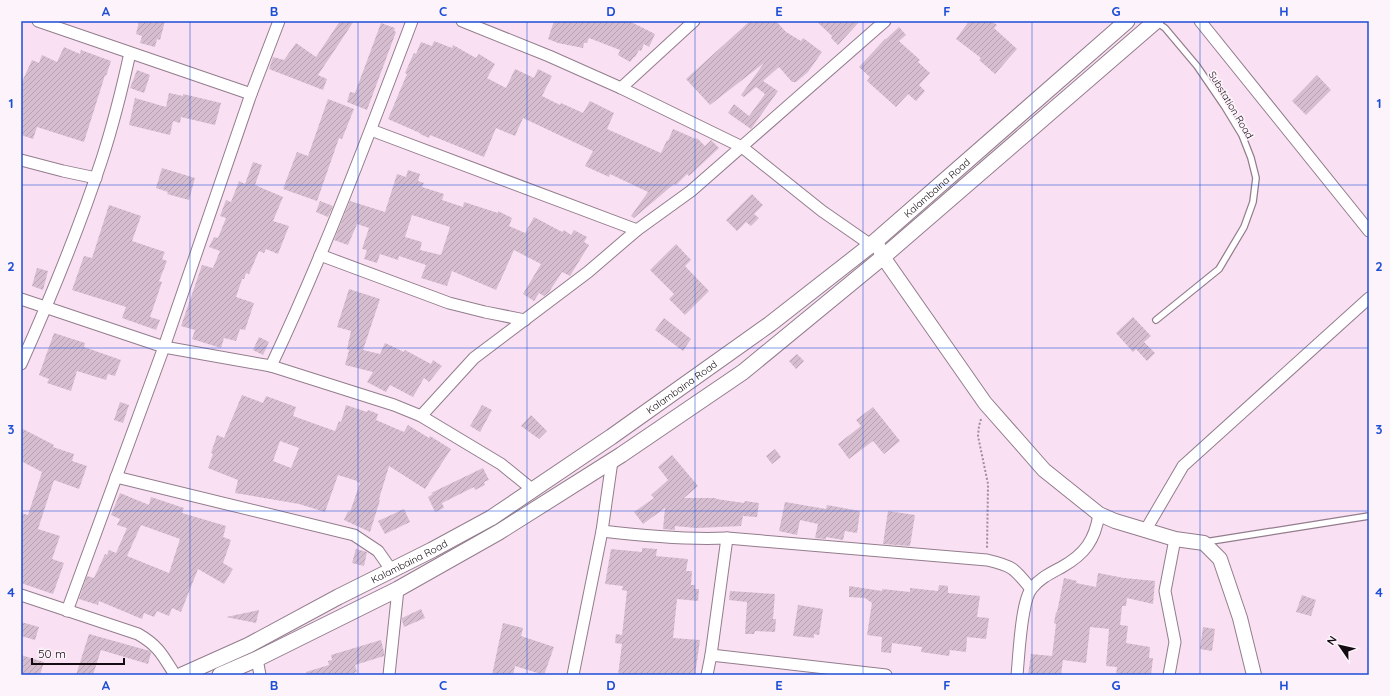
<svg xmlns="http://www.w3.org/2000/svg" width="1390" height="696" viewBox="0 0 1390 696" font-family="Quicksand,sans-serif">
  <defs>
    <pattern id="building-hatch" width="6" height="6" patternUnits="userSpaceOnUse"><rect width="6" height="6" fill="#d6bed0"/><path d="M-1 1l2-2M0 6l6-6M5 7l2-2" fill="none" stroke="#b7a2b2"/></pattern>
  </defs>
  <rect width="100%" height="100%" fill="#f9e0f3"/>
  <g fill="url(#building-hatch)" fill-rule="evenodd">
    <path d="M139 21H165L160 40 157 39 155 47 140 43 142 36 136 34Z"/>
    <path d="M340 21H354L318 75 327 79 323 90 269 69 273 57 284 60 296 43 316 57Z"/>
    <path d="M554 21H629L655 34 649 47 644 44 641 51 639 50 635 57H634L630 62 618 55 620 50 589 38 587 43H584L583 48 558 43 548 39Z"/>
    <path d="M750 21H776L786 32 801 41 803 38 822 52 808 72 796 82H792L779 67 763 81 778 91 751 129 728 113 734 104 749 116 765 94 756 87 744 97 741 95 764 63 710 105 686 79Z"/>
    <path d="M816 21H860L838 45 831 38 832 36Z"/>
    <path d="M969 21H991L997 25 994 28 1017 49 995 74 979 60 981 58 956 39Z"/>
    <path d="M381 23 395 28 394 31 396 32 367 110 347 102 350 92 355 93Z"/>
    <path d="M899 27 906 35 899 41 920 60 918 62 930 73 919 85 925 91 916 101 908 94 896 107 867 81 870 77 859 67 885 39H886Z"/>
    <path d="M434 41 452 48 453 45 476 58 479 54 495 64 487 78 506 88 515 69 534 78 538 69 552 76 542 96 560 105 561 103 583 113 590 101 614 113 607 129 661 153 667 140 668 141 673 129 696 139 697 138 705 146 711 140 719 148 689 176 687 174 676 185 674 184 634 218 631 216 648 192 610 174 609 177 585 166 593 151 523 118 515 136 496 128 484 157 430 135 429 138 420 134V133L388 119 407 74 405 73 414 53 416 54 421 42 432 46Z"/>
    <path d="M64 47 80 54 81 50 111 61 106 76 105 75 84 142 37 127 33 139 21 135V84L32 60 39 63 42 55 57 62Z"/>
    <path d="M137 70 150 75 144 93 130 88Z"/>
    <path d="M1317 75 1331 90 1306 115 1292 101Z"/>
    <path d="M169 93 183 96V94L221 103 215 125 181 117 180 123 173 121 170 135 129 125 135 98 166 107Z"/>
    <path d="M328 99 354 109 342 139 339 138 317 201 283 189 297 152 308 156Z"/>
    <path d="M253 162 262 165 255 185 283 197 273 221 289 226 278 254 266 249 264 253 259 251 249 274 246 273 244 279H242L236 297 254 303 245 330 240 329 236 341 224 338 221 348 192 339 195 330 181 326 202 265 213 268 220 251 209 247 214 237 218 238 226 218 220 216 226 200 231 202 239 181 245 184Z"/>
    <path d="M162 168 195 178 189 200 167 194 168 192 156 188Z"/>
    <path d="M408 170 420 174 418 181 424 183 422 187 444 194 442 200 463 207 464 202 498 213V211L512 218 509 226 525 233 534 217 562 232 564 230 571 235 574 230 587 237 584 242 589 245 570 276 562 272 549 292 544 296 539 293 534 301 523 294 541 264 514 250 496 290 452 271 447 286 421 278 426 265 399 256 398 260 380 254 377 263 364 259 367 250 362 249 369 228 357 224 348 245 334 240 350 201 385 212 397 174 406 177ZM412 215 450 227 441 255 420 250 422 242 405 237Z"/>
    <path d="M752 194 763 205 754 214 759 218 751 226 746 222 737 231 726 220Z"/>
    <path d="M320 201 333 206 328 217 316 212Z"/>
    <path d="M109 205 141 216 132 241 165 252 162 259 167 261 159 281 162 282 150 317 160 320 156 330 122 318 126 307 72 290 84 256 92 258Z"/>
    <path d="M676 244 691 260 685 266 709 291 685 315 669 299 674 294 650 270Z"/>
    <path d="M37 268 48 271 43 290 32 286Z"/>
    <path d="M349 289 380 299 363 350 380 354 385 343 404 352 405 350 431 364 433 360 442 366 429 382 424 378 413 397 390 385 386 392 367 382 373 372 345 365 349 350 347 349 351 331 337 327Z"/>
    <path d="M1133 317 1151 336 1144 342 1155 353 1147 361 1136 349 1133 352 1116 333Z"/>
    <path d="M664 318 691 339 683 351 655 330Z"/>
    <path d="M54 333 85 343 84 347 121 360 115 376 108 374 106 380 77 371 71 391 47 383 49 379 39 375Z"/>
    <path d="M259 337 269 342 263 355 253 350Z"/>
    <path d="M797 354 804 361 796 369 789 361Z"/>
    <path d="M242 395 263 403 266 396 296 407 293 416 335 431 339 421 341 422 346 405 367 412 368 410 378 414 376 420 404 432 408 425 429 438 430 436 451 449 425 489 389 466 379 499 380 500 370 532 344 520 348 511 350 512 360 483 357 482V481L338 475 325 512 299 504 235 493 238 480 208 468 213 454 211 453 217 435 224 438ZM280 441 299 448 291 468 273 461Z"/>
    <path d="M120 402 129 405 123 423 114 420Z"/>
    <path d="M482 405 492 410 480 432 470 426Z"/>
    <path d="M873 407 900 441 884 454 873 441 849 459 838 444 861 426 856 420Z"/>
    <path d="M531 415 547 431 539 439 521 426Z"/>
    <path d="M21 428 54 445 53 447 74 454 72 461 87 466 79 489 54 480 38 529 60 536 52 559 64 563 53 594 21 583V513L28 515 42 472 21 461Z"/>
    <path d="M775 449 781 457 772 464 766 456Z"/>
    <path d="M672 455 698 486 684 498H716V499L744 503 745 501 759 503 757 517 743 516 741 526 696 528 675 526V530L663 529 665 508 643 524 634 512 654 498 651 495 668 480 658 467Z"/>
    <path d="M483 468 489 480 484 482 485 485 475 490 474 487 442 503 444 508 435 512 428 497 433 494 431 493Z"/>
    <path d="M120 493 149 505 151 497 184 508 182 513 226 526 223 537 231 540 223 563 233 569 224 584 198 569 181 612 172 608 169 616 157 611 154 617 144 613 142 619 99 601 98 605 79 599 87 576 94 578 105 554 107 555 109 550 116 553 127 528 117 525 120 519 111 515ZM141 525 180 539 169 573 127 556Z"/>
    <path d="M785 502 826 509 827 505 860 511 857 533 845 531 843 540 826 537V539L815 538 818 524 800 520 797 535 779 531Z"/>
    <path d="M404 509 410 522 385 534 378 521Z"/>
    <path d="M888 511 915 515 910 546 883 544Z"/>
    <path d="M642 548 657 549 656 556 688 559 686 571H692L691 585H695V589H699L698 601 677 599 673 638 700 640 695 675H618L622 644 615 643 616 634 622 635 627 591 622 590 623 586 605 584 611 549 642 552Z"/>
    <path d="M356 549 367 552 364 566 352 563Z"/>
    <path d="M1098 573 1124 578 1155 581 1153 604 1127 598 1126 606H1122L1120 625 1128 626 1126 643 1150 647 1149 658H1153L1151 675H1116L1117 667 1106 666 1109 629 1090 627 1086 663 1063 660 1061 675H1028L1031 654 1052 656 1056 624 1054 623 1056 612H1057L1064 578 1077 581 1076 583 1096 587Z"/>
    <path d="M939 585 948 586V593L980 596 977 617 989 618 986 639 967 637 966 652 950 650 949 656 921 652 922 647 892 643 891 653 881 652 882 637 867 635 872 603 865 598 849 597V586L882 591V589L910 592V588L938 591Z"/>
    <path d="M730 591 775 594 773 619H776L775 632 755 631 754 634H745L747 602 729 600Z"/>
    <path d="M1302 595 1316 600 1311 616 1296 612Z"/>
    <path d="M798 605 823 609 819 635 814 634V638L793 636Z"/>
    <path d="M421 609 425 618 404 627 402 621V618Z"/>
    <path d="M259 610 256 623 226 617Z"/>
    <path d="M21 622 39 627 35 640 21 636Z"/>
    <path d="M503 623 523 628 521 636 554 647 544 675 515 666 513 675H492Z"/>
    <path d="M1203 627 1215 629 1212 651 1200 649Z"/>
    <path d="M89 634 150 651 151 653 148 664 101 650 93 675H76Z"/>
    <path d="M381 640 384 652V656L355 665 357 672 347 675H306V672L329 665 328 661 332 660 331 655Z"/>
    <path d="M21 655 44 662 40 675H21Z"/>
  </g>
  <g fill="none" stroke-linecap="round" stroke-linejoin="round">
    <g stroke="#937d8d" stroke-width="8">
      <g id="service">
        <path d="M1156 22 1165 28 1197 66 1225 107 1242 135 1251 158 1256 178 1253 202 1244 227 1219 269 1156 320"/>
        <path d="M1205 542 1369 516"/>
      </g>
    </g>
    <g stroke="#937d8d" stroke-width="13">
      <g id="minor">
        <path d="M38 21 251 94"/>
        <path d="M462 21 549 56 621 88 742 147 822 211 871 245"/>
        <path d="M1200 21 1369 231"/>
        <path d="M621 88 694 21"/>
        <path d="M371 130 637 230"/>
        <path d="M21 160 63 171 96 178"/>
        <path d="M320 255 449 303 485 312 525 320"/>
        <path d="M21 299 164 347 271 366 394 405 421 416 501 464 533 490"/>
        <path d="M21 364C51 297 79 229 102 159 113 125 122 89 130 53"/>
        <path d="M271 366C324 254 368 137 412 21"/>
        <path d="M421 416 474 358 588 272 637 230 691 191 885 21"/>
        <path d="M116 477 354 535 378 551 392 571"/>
        <path d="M602 531C644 536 685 540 727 538L987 560C1013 566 1014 568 1031 589"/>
        <path d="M1145 531 1183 466 1369 298"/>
        <path d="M21 595 138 634C159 646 163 656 175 675"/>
        <path d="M67 611 164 347 251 94 279 21"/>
        <path d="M711 655 727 538"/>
        <path d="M257 659 260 675"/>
        <path d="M389 675 398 589"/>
        <path d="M573 675 602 531 612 461"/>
        <path d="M707 675 711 655 886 675"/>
        <path d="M1017 675C1019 656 1021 600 1032 588 1040 578 1051 573 1062 567 1085 554 1095 540 1099 514"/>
        <path d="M1169 675 1175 642 1165 591 1175 539"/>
      </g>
    </g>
    <g stroke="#937d8d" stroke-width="16">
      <path id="tertiary" d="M876 241 883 257 985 403 1044 470 1099 514 1115 521 1175 539 1204 543 1220 559 1240 618 1254 675"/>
    </g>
    <g stroke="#937d8d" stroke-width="17">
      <g id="secondary">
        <path id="s1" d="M182 675 249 645 338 597 432 550 491 518 611 437 770 324 871 245 1127 21"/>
        <path d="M220 675 257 659 398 589 499 532 621 455 743 372 883 257 1156 21"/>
      </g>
    </g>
    <path stroke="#9f8d9b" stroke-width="2" stroke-dasharray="2 2" stroke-linecap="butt" d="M981 419 979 426 978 436 988 484 987 549"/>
    <use href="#service" stroke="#fff" stroke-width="5.5"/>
    <use href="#minor" stroke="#fff" stroke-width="11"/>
    <use href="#tertiary" stroke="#fff" stroke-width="14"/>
    <use href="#secondary" stroke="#fff" stroke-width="15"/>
  </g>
  <path fill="none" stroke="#1d4ed8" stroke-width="1" stroke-opacity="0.55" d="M190 21V675M358 21V675M527 21V675M695 21V675M863 21V675M1032 21V675M1200 21V675M21 185H1369M21 348H1369M21 511H1369"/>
  <g text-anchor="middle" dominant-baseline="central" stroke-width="3.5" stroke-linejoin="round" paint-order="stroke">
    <g font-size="10" fill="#140c12" stroke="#fdf3fa">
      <text transform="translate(1231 105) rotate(59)">Substation Road</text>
      <text stroke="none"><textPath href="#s1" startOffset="902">Kalambaina Road</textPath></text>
      <text stroke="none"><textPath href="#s1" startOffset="578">Kalambaina Road</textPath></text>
      <text stroke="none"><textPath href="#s1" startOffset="254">Kalambaina Road</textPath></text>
    </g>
  </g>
  <rect width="1390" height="696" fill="none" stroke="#fdf3fa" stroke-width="44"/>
  <g transform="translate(1340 646) rotate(304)" stroke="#fdf3fa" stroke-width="3" paint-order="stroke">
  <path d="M0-3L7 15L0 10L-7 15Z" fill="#140c12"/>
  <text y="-6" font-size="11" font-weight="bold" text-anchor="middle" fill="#140c12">N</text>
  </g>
  <path d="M32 658v6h92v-6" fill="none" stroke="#140c12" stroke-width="2"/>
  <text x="38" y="658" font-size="12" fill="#140c12" stroke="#fdf3fa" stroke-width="3" paint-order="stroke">50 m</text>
  <rect x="22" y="22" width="1346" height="652" fill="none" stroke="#1d4ed8" stroke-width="1.5"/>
  <g font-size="13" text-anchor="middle" font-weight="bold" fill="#1d4ed8">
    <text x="106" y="16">A</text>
    <text x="274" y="16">B</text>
    <text x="443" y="16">C</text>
    <text x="611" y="16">D</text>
    <text x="779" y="16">E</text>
    <text x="947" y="16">F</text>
    <text x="1116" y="16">G</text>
    <text x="1284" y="16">H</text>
    <text x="11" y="108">1</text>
    <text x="1379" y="108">1</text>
    <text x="11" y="271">2</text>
    <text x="1379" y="271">2</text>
    <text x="11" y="434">3</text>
    <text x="1379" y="434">3</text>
    <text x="11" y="597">4</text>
    <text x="1379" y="597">4</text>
    <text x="106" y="690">A</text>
    <text x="274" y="690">B</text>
    <text x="443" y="690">C</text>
    <text x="611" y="690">D</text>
    <text x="779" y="690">E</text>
    <text x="947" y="690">F</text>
    <text x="1116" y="690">G</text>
    <text x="1284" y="690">H</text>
  </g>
</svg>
